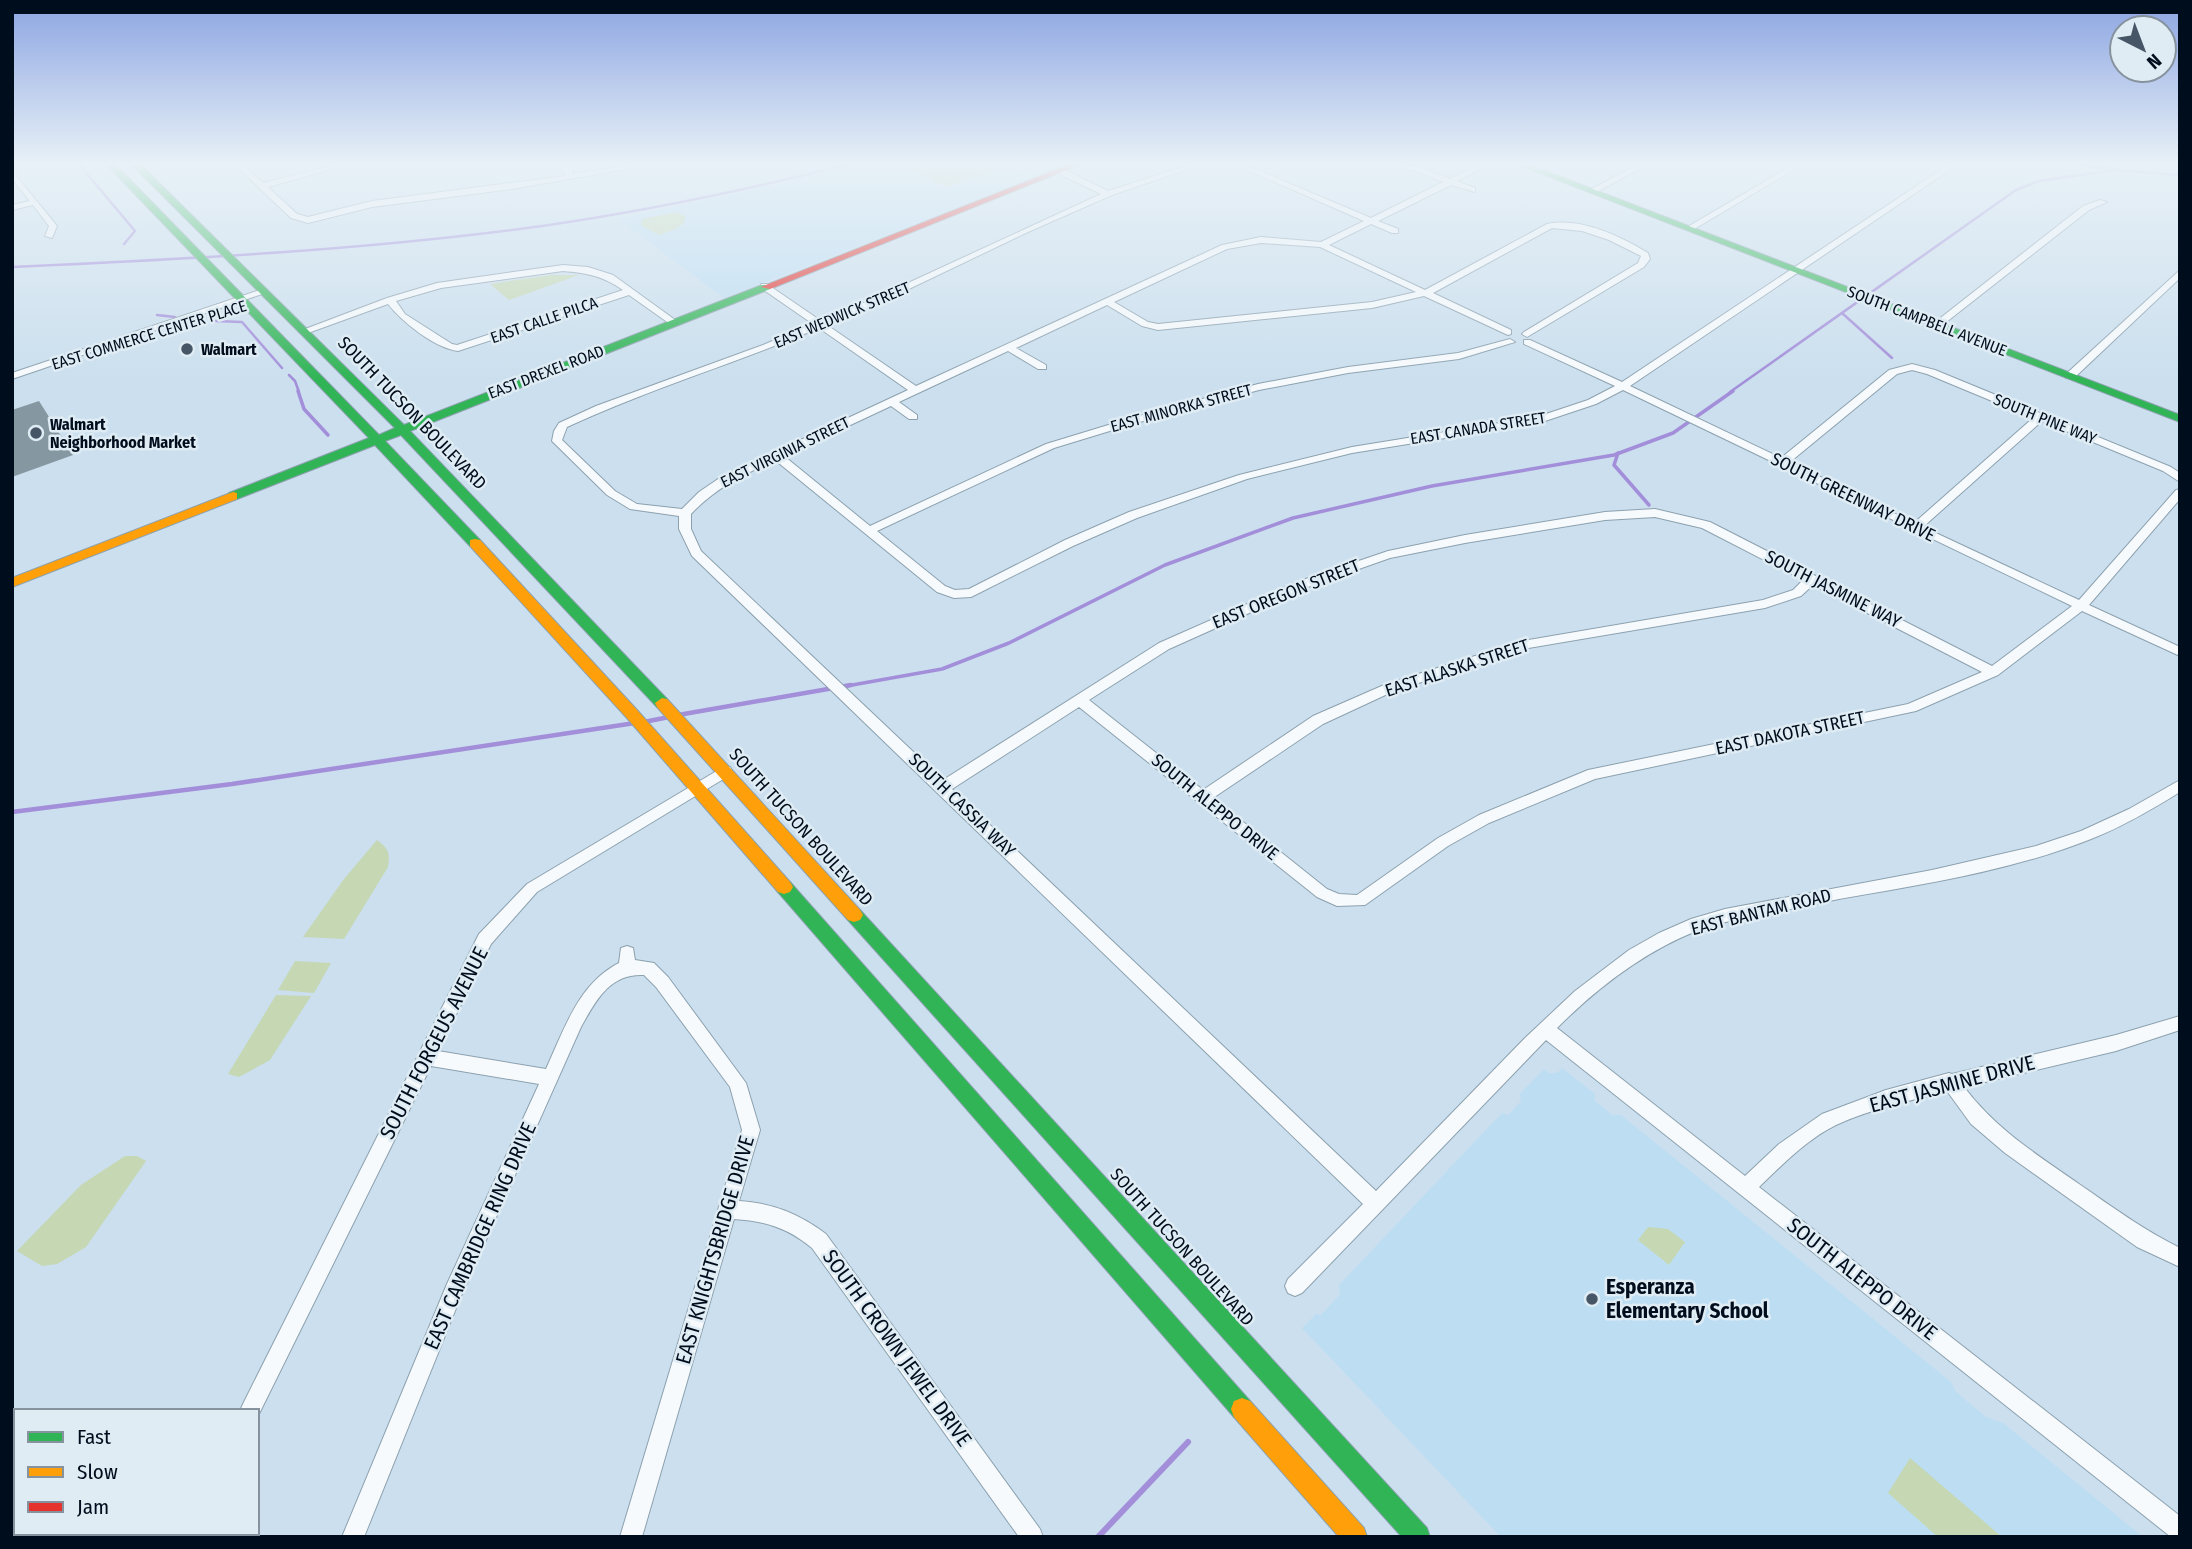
<svg xmlns="http://www.w3.org/2000/svg" width="2192" height="1549" viewBox="0 0 2192 1549" font-family="'Fira Sans Condensed',sans-serif">
  <rect width="100%" height="100%" fill="#cbdfee"/>
  <g fill="#bdddf3">
    <path d="M872 163H1074L724 298 618 219Z"/>
    <path d="M1562 1068 1595 1094V1101L1604 1108 1612 1115H1621L1951 1382 1956 1392 1986 1417 2003 1423 2143 1537H1501L1302 1328 1317 1313 1320 1316 1332 1303 1340 1294 1339 1285 1502 1113 1508 1115 1521 1101 1520 1094 1544 1069 1549 1073H1557Z"/>
  </g>
  <g fill="#c5d8b3">
    <path d="M902 163H993L984 166 992 171 946 187Z"/>
    <path d="M676 212 685 216V222L676 229 659 235 641 225 642 219Z"/>
    <path d="M551 275H579L509 300 490 284Z"/>
    <path d="M377 840C389 849 390 853 388 867L344 939 303 937 344 879Z"/>
    <path d="M295 961 331 963 314 993 278 990Z"/>
    <path d="M276 995 311 996 270 1060 239 1077 228 1074Z"/>
    <path d="M125 1156H137L146 1161 86 1247 57 1264 42 1266 17 1251 81 1185Z"/>
    <path d="M1648 1227 1668 1229 1685 1242 1669 1265 1638 1240Z"/>
    <path d="M1910 1458 2002 1537H1938L1888 1493Z"/>
  </g>
  <g fill="none" stroke-linecap="round" stroke-linejoin="round">
    <g stroke="#a38eda" stroke-width="2.5">
      <path d="M78 163 135 231 124 244"/>
      <path d="M2073 163 2115 170 2180 175"/>
      <path d="M12 267C189 259 366 250 542 226 647 211 751 189 854 163"/>
      <path d="M1842 313 1892 358"/>
      <path d="M157 315 175 317"/>
      <path d="M216 321 242 322 282 368"/>
      <path d="M289 375 295 381 299 392"/>
      <path d="M1730 392 2016 190 2039 181 2115 170"/>
    </g>
    <g stroke="#a38eda" stroke-width="3.5">
      <path d="M298 391 304 409 328 435"/>
      <path d="M1618 453 1614 465 1649 505"/>
      <path d="M841 687 942 669 1009 643 1165 565 1293 518 1432 486 1614 455 1673 433 1733 391"/>
    </g>
    <g stroke="#a38eda" stroke-width="4.5">
      <path d="M678 715 851 685"/>
      <path d="M644 722 669 717"/>
      <path d="M12 812 232 784 635 723"/>
    </g>
    <path stroke="#a38eda" stroke-width="6" d="M1098 1537 1188 1442"/>
  </g>
  <path fill="#8598a1" d="M39 401 73 455 12 477V410Z"/>
  <g fill="none" stroke-linecap="round" stroke-linejoin="round">
    <g stroke="#8ca1af" stroke-width="2">
      <g id="street">
        <path d="M23 163H35L12 170V165Z"/>
        <path d="M233 163H241L263 183 342 163H354L268 187 297 214 308 217 372 201 565 176 562 163H570L573 174 645 163H661L512 189 372 207 308 223 291 218Z"/>
        <path d="M1195 163H1206L1112 195 1028 232 888 299 827 325 916 386 1222 245 1261 237 1321 242 1364 221 1231 163H1241L1371 218 1443 182 1415 171 1398 168V164L1420 167 1450 179 1482 163H1492L1457 181 1475 188V192L1451 185 1378 221 1398 229V233H1392L1371 224 1329 245 1425 290 1547 224C1581 217 1620 236 1648 253L1650 259 1644 267 1527 337 1522 334 1524 332 1638 263 1641 256 1609 240 1582 231 1552 228 1433 293 1511 330V334L1508 335 1424 296 1372 308 1158 330 1142 326 1107 305 1016 348 1046 365V369H1038L1008 351 899 402 917 415V419H909L891 406 784 456 870 526 1046 444 1128 419 1258 384 1348 367 1458 353 1510 339 1515 342 1459 359 1348 373 1259 390 1136 423 1054 448 877 531 945 586 955 590 969 589 1065 540 1129 512 1239 475 1352 447 1537 417 1588 400 1615 386 1524 344V340H1530L1622 382 1951 163H1960L1630 386 1781 458 1889 370 1912 364 1935 370 2171 467 2180 473V482L2163 471 2042 421 1923 527 2079 600 2176 490 2180 489V499L2089 605 2180 647V656L2082 611 1998 675 1916 711 1595 779 1489 823 1448 846 1365 905 1337 906 1317 897 1079 707 952 789 1376 1191 1525 1038 1575 991 1629 950 1659 933 1691 919 1725 909 1932 870 2036 846 2081 831 2129 809 2180 780V792C2151 810 2122 827 2091 839 2011 871 1924 884 1839 899 1813 904 1787 910 1761 915 1741 919 1719 922 1699 930 1645 951 1598 987 1557 1028L1745 1176 1779 1144 1822 1114 1886 1090 1949 1073 1952 1074 2116 1035 2180 1016V1030L2116 1051 1964 1087C1997 1130 2036 1154 2079 1184 2112 1207 2144 1230 2180 1248V1267L2137 1247 2005 1153 1971 1124 1947 1091C1909 1101 1871 1109 1836 1125 1807 1139 1782 1165 1759 1187L2180 1516V1537H2171L1546 1040 1302 1293 1295 1296 1288 1293 1285 1286 1288 1279 1363 1204 692 556 679 529V516L630 509 607 495 552 441 554 431 559 423 596 406 763 345 813 324 761 288V284H767L821 321 882 295 1101 194 1057 173V169H1063L1108 191ZM1261 243 1320 247 1416 292 1372 302 1158 324 1148 322 1114 302 1227 249ZM819 328 908 390 721 477 699 492 682 509 637 504 615 491 562 440 567 427C649 389 736 363 819 328ZM1912 370 1927 374 2033 418 1914 523 1790 462 1897 374ZM1623 390 2072 606 1992 666 1710 522 1655 509 1605 512 1465 535 1388 551 1297 582 1159 643 943 780 701 551 691 529V514C715 488 743 475 775 460L937 592 954 598 971 597 1073 546 1137 518 1247 479 1352 453 1539 423 1596 404ZM1655 517 1702 528 1803 580 1793 590 1763 600 1522 641 1384 685 1313 716 1203 790 1089 700 1169 649 1305 588 1390 558 1465 543 1605 520ZM1813 585 1982 672 1908 704 1588 770 1479 815 1438 838 1357 895 1339 894 1327 889 1213 798 1323 724 1394 691 1523 649 1765 608 1801 596Z"/>
        <path d="M1641 163H1650L1595 193 1588 191Z"/>
        <path d="M1796 163H1805L1691 231 1684 229Z"/>
        <path d="M12 171 57 226 52 238 45 236 49 226 33 205 12 210V205L30 201 12 179Z"/>
        <path d="M2100 200 2107 202 2089 210 1940 327H1934V323L2083 206Z"/>
        <path d="M563 265 588 267 613 275 678 322 670 324 629 295 458 351C435 348 402 322 388 304L308 333 300 331 387 298 437 283ZM563 271C587 273 603 276 623 290L457 345 452 344 405 314 396 301 441 288Z"/>
        <path d="M2180 270V278L2074 378H2066V374Z"/>
        <path d="M260 290 268 292 12 379V373Z"/>
        <path d="M725 766 730 767 732 771 730 775 537 892 491 944 438 1051 546 1069C564 1030 578 984 619 963L621 948 627 946 633 948 635 960 654 963 668 977 746 1083 760 1130 739 1201C773 1203 799 1214 826 1234L1040 1529 1043 1537H1019L812 1248C788 1228 765 1221 734 1219L642 1537H620L742 1130 730 1087 656 987 644 975C610 973 596 1000 581 1027L461 1296 364 1537H342L447 1284 539 1084 431 1066 257 1418V1411H240L243 1404 479 934 527 884Z"/>
        <path d="M184 1533H206L204 1537H182Z"/>
      </g>
    </g>
    <g stroke="#8ca1af" stroke-width="2">
      <g id="fast">
        <path d="M105 163H114L379 435 395 428 130 163H139L404 425 762 285H770V289L410 431 667 699 669 703 667 707H657L401 435 385 441 480 540V546H470L375 445 237 499H229V493L369 438Z"/>
        <path d="M1514 163H1525L2180 415V422Z"/>
        <path d="M784 880 790 882 1250 1401 1253 1409 1250 1417 1242 1420 1234 1417 778 892 775 887 778 882Z"/>
        <path d="M854 908 860 910 1427 1528 1430 1537H1402L848 920 845 915 848 910Z"/>
      </g>
    </g>
    <g stroke="#8ca1af" stroke-width="2">
      <g id="slow">
        <path d="M233 492 237 493V499L12 587V578Z"/>
        <path d="M475 539 480 540 637 710 790 882 793 887 790 892 784 894 778 892 627 718 470 546V540Z"/>
        <path d="M662 698 667 699 860 910 863 915 860 920 854 922 848 920 657 707 655 703Z"/>
        <path d="M1242 1398 1250 1401 1364 1528 1367 1537H1339L1234 1417 1231 1409 1234 1401Z"/>
      </g>
    </g>
    <g stroke="#8ca1af" stroke-width="2">
      <path id="jam" d="M1073 163H1084L770 289 761 287Z"/>
    </g>
    <use href="#street" fill="#f7fafc" fill-rule="evenodd"/>
    <use href="#fast" fill="#30b455" fill-rule="evenodd"/>
    <use href="#slow" fill="#ff9f0a" fill-rule="evenodd"/>
    <use href="#jam" fill="#e5322d" fill-rule="evenodd"/>
  </g>
  <linearGradient id="sky" x2="0" y2="1"><stop stop-color="#8ca5e2"/><stop offset="0.43" stop-color="#e8f1f7"/><stop offset="1" stop-color="#e8f1f7" stop-opacity="0"/></linearGradient>
  <rect width="2192" height="380" fill="url(#sky)"/>
  <g fill="#475666" stroke="#dfecf4" stroke-width="2.5">
    <circle cx="187" cy="349" r="7"/>
    <circle cx="36" cy="433" r="7"/>
    <circle cx="1592" cy="1299" r="7"/>
  </g>
  <g text-anchor="middle" dominant-baseline="central" stroke-width="5" stroke-linejoin="round" paint-order="stroke">
    <g font-size="16" fill="#000d1c" stroke="#dfecf4">
      <text transform="translate(842 315) rotate(-23)">EAST WEDWICK STREET</text>
      <text transform="translate(544 320) rotate(-19)">EAST CALLE PILCA</text>
      <text transform="translate(1927 321) rotate(21)">SOUTH CAMPBELL AVENUE</text>
      <text transform="translate(149 335) rotate(-17)">EAST COMMERCE CENTER PLACE</text>
      <text transform="translate(546 372) rotate(-21)">EAST DREXEL ROAD</text>
      <text transform="translate(1181 408) rotate(-15)">EAST MINORKA STREET</text>
      <text transform="translate(2045 419) rotate(22)">SOUTH PINE WAY</text>
      <text transform="translate(1478 428) rotate(-9)">EAST CANADA STREET</text>
      <text transform="translate(785 452) rotate(-26)">EAST VIRGINIA STREET</text>
    </g>
    <g font-size="16" font-weight="bold" fill="#000d1c" stroke="#dfecf4" text-anchor="start">
      <text x="201" y="349">Walmart</text>
      <text x="50" y="424">Walmart<tspan x="50" dy="18">Neighborhood Market</tspan></text>
    </g>
    <g font-size="18" fill="#000d1c" stroke="#dfecf4">
      <text transform="translate(412 413) rotate(46)">SOUTH TUCSON BOULEVARD</text>
      <text transform="translate(1853 497) rotate(26)">SOUTH GREENWAY DRIVE</text>
      <text transform="translate(1833 589) rotate(27)">SOUTH JASMINE WAY</text>
      <text transform="translate(1286 594) rotate(-22)">EAST OREGON STREET</text>
      <text transform="translate(1457 668) rotate(-18)">EAST ALASKA STREET</text>
      <text transform="translate(1790 733) rotate(-12)">EAST DAKOTA STREET</text>
      <text transform="translate(962 805) rotate(44)">SOUTH CASSIA WAY</text>
      <text transform="translate(1215 807) rotate(39)">SOUTH ALEPPO DRIVE</text>
      <text transform="translate(801 827) rotate(48)">SOUTH TUCSON BOULEVARD</text>
      <text transform="translate(1761 912) rotate(-14)">EAST BANTAM ROAD</text>
      <text transform="translate(1182 1247) rotate(48)">SOUTH TUCSON BOULEVARD</text>
    </g>
    <g font-size="21" fill="#000d1c" stroke="#dfecf4">
      <text transform="translate(434 1043) rotate(-63)">SOUTH FORGEUS AVENUE</text>
      <text transform="translate(1952 1084) rotate(-15)">EAST JASMINE DRIVE</text>
      <text transform="translate(480 1236) rotate(-66)">EAST CAMBRIDGE RING DRIVE</text>
      <text transform="translate(715 1250) rotate(-74)">EAST KNIGHTSBRIDGE DRIVE</text>
      <text transform="translate(1862 1279) rotate(38)">SOUTH ALEPPO DRIVE</text>
      <text transform="translate(897 1348) rotate(54)">SOUTH CROWN JEWEL DRIVE</text>
    </g>
    <g font-size="21" font-weight="bold" fill="#000d1c" stroke="#dfecf4" text-anchor="start">
      <text x="1606" y="1287">Esperanza<tspan x="1606" dy="24">Elementary School</tspan></text>
    </g>
  </g>
  <rect width="2192" height="1549" fill="none" stroke="#000d1c" stroke-width="28"/>
  <rect x="14" y="1409" width="245" height="126" fill="#dfecf4" stroke="#86939e" stroke-width="2"/>
  <rect x="28" y="1432" width="35" height="10" fill="#30b455" stroke="#86939e" stroke-width="2"/>
  <text x="77" y="1444" font-size="21" fill="#000d1c">Fast</text>
  <rect x="28" y="1467" width="35" height="10" fill="#ff9f0a" stroke="#86939e" stroke-width="2"/>
  <text x="77" y="1479" font-size="21" fill="#000d1c">Slow</text>
  <rect x="28" y="1502" width="35" height="10" fill="#e5322d" stroke="#86939e" stroke-width="2"/>
  <text x="77" y="1514" font-size="21" fill="#000d1c">Jam</text>
  <g transform="translate(2143 49) rotate(138)"><circle r="33" fill="#dfecf4" stroke="#86939e" stroke-width="2"/>
  <path d="M0-5L12 26L0 18L-12 26Z" fill="#475666"/>
  <text y="-10" font-size="19" font-weight="bold" text-anchor="middle" fill="#000d1c">N</text>
  </g>
</svg>
